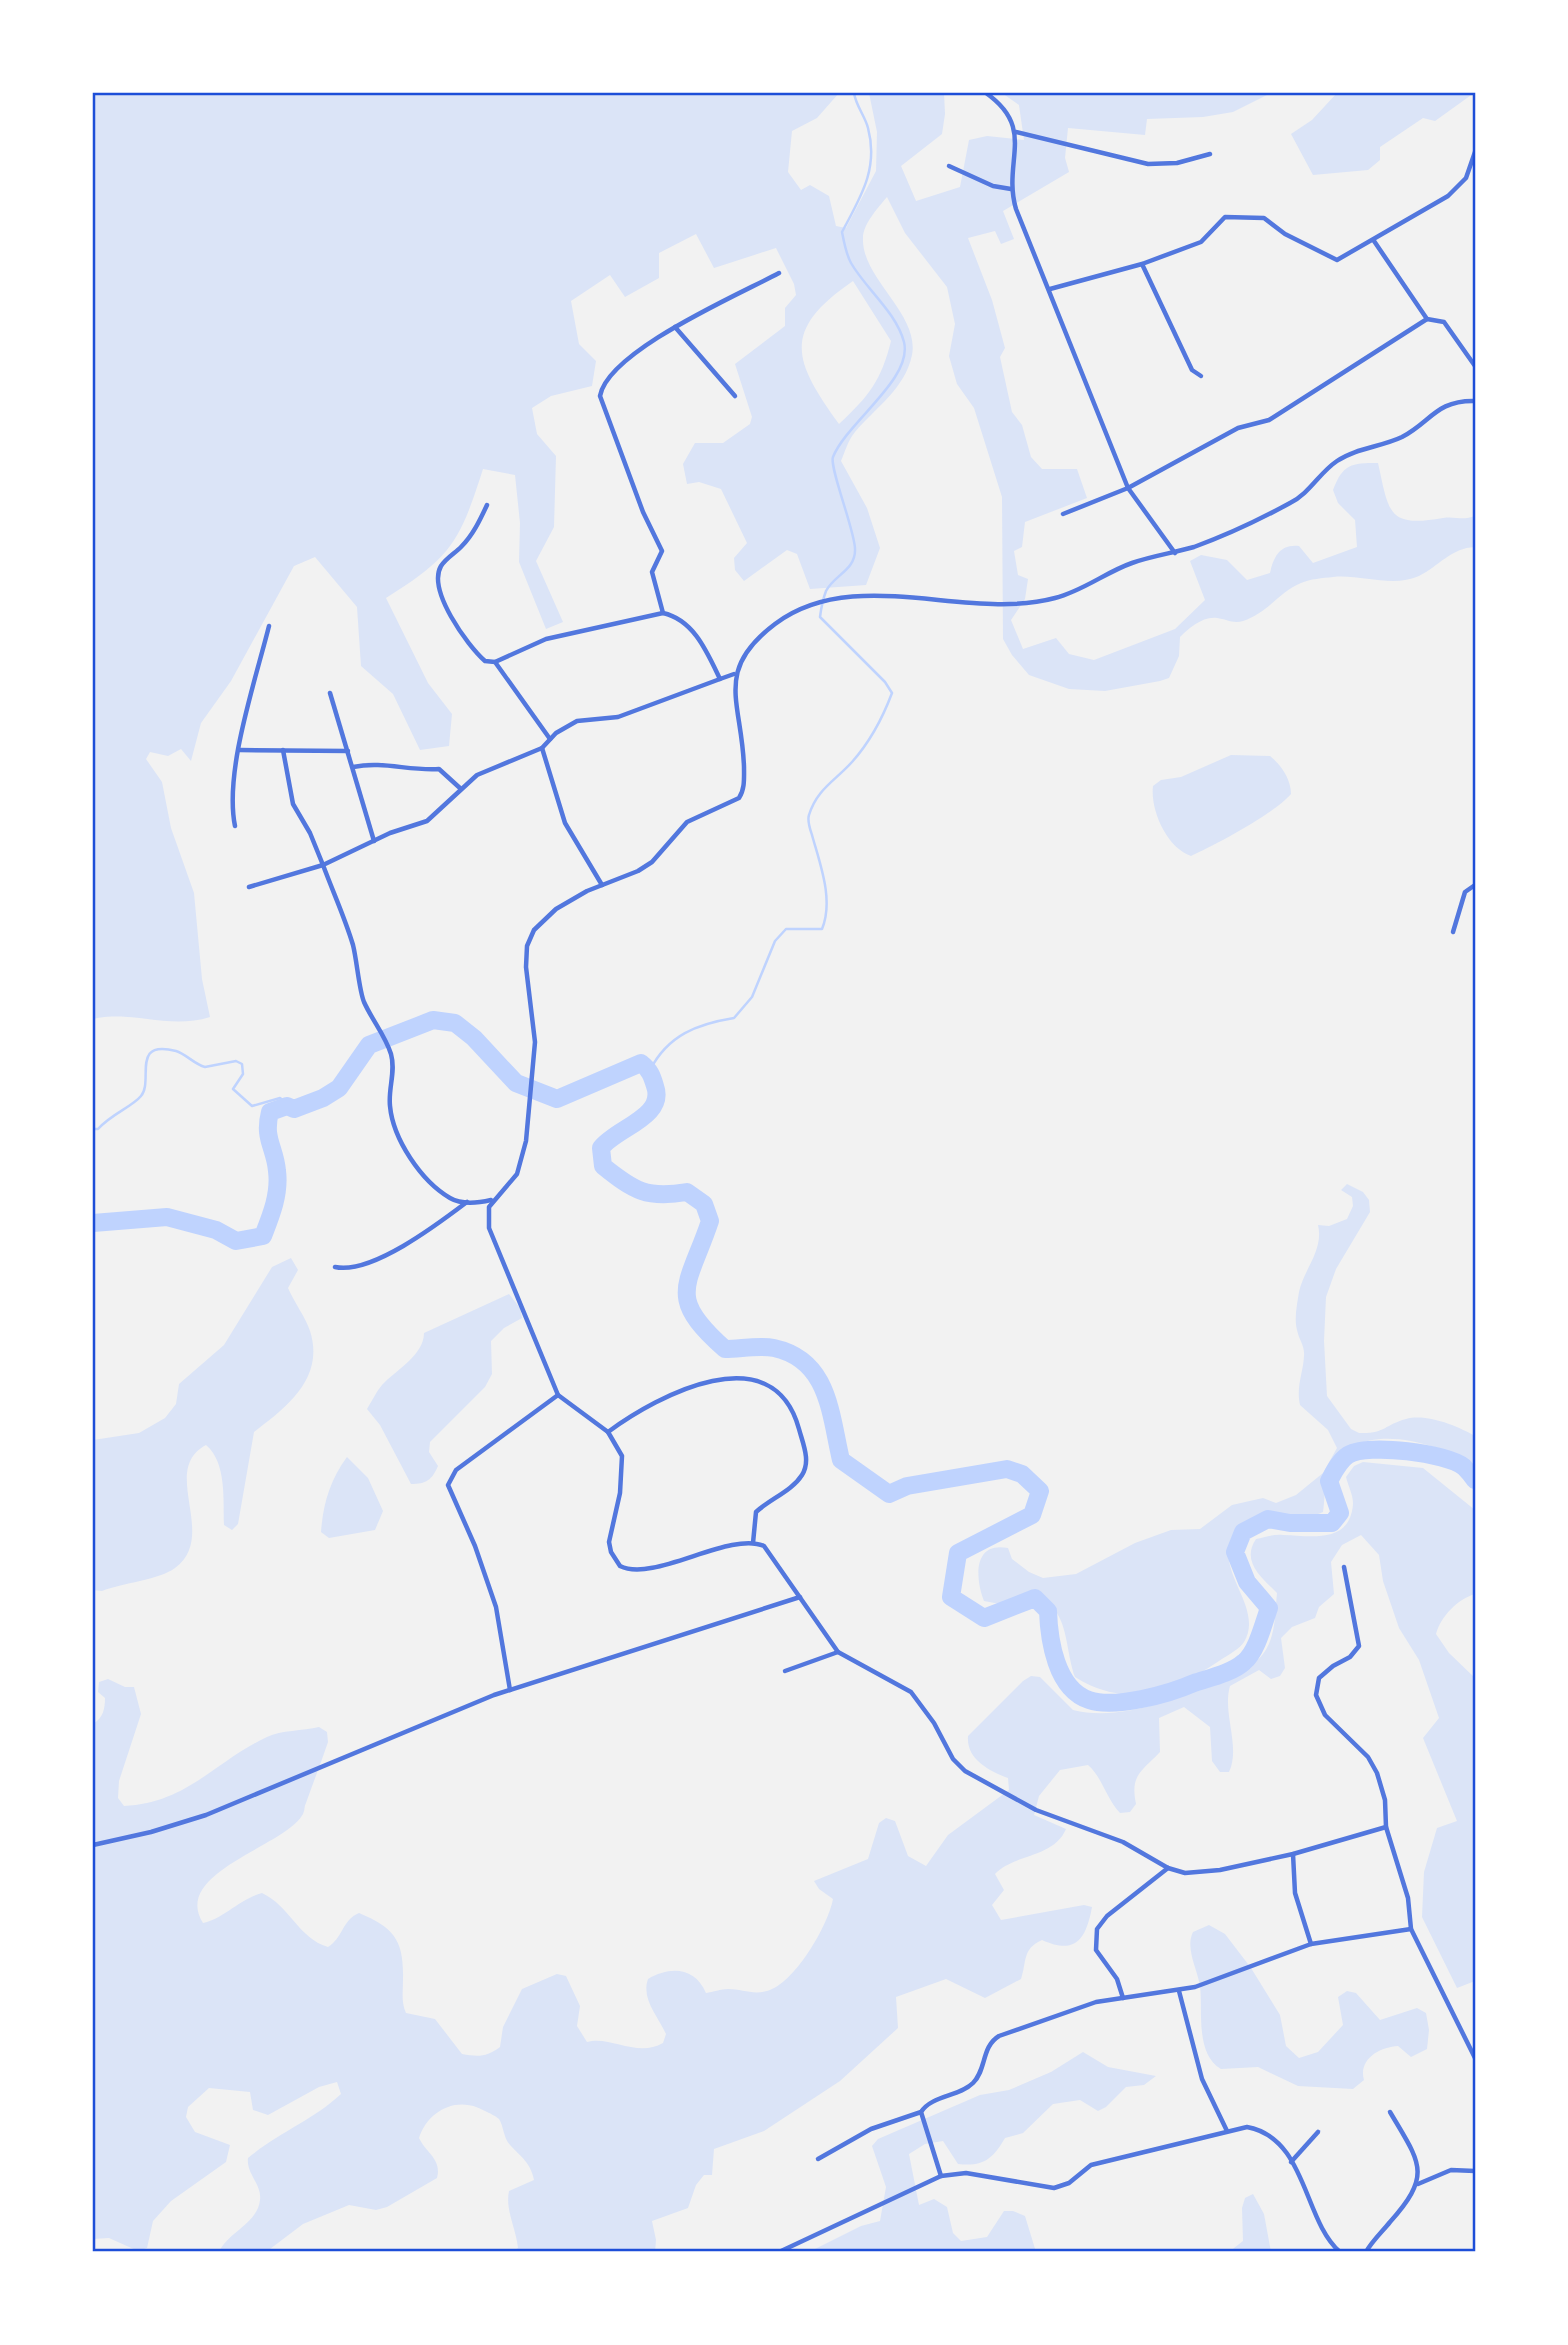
<svg xmlns="http://www.w3.org/2000/svg" width="1568" height="2345" viewBox="0 0 1568 2345" font-family="Signika,sans-serif">
  <rect width="100%" height="100%" fill="#f2f2f2"/>
  <g fill="#dbe4f7" fill-rule="evenodd">
    <path d="M93 93H839L817 118 792 131 788 172 801 190 810 185 829 196 836 226 846 228 876 171 877 132 869 93H944L945 114 942 134 901 166 916 201 960 187 969 140 987 136 1024 140 1019 105 1002 93H1271L1233 112 1203 117 1147 119 1145 135 1068 128 1065 158 1069 172 1003 211 1014 239 1001 244 995 231 968 238 992 300 1005 348 1000 357 1012 412 1022 425 1031 457 1042 469H1077L1087 498 1025 522 1022 547 1014 551 1018 575 1028 579 1025 599 1011 620 1023 649 1056 638 1069 654 1094 660 1175 629 1205 600 1190 561 1201 555 1227 560 1247 580 1270 573C1274 556 1280 544 1299 546L1313 563 1357 547 1355 520 1338 503 1333 490C1343 464 1351 463 1378 463 1389 512 1387 528 1443 518 1456 516 1462 521 1475 516V547C1451 548 1439 566 1419 576 1393 588 1360 574 1333 577 1323 578 1310 579 1301 583 1280 591 1268 613 1243 621 1233 624 1226 619 1217 618 1203 616 1189 628 1180 637L1179 656 1169 678 1160 681 1105 691 1069 689 1029 675 1012 655 1003 639 1002 497 974 408 957 384 949 356 955 324 947 287 905 233 887 197C878 208 863 224 863 238 861 278 920 314 912 355 905 389 875 408 855 432 848 440 845 452 841 461L867 508 880 548 866 585 810 589 797 554 787 550 744 581 735 570 734 558 747 543 721 489 699 482 687 484 683 464 695 443H723L750 424 752 417 735 364 785 326V308L796 295 794 284 776 248 714 268 696 234 659 253V278L625 297 610 275 571 301 579 344 596 361 592 386 551 396 532 408 537 434 556 456 554 527 536 561 563 622 546 629 519 562 520 523 515 475 483 469C460 541 452 557 386 598L428 683 452 714 449 746 420 750 393 694 361 666 357 607 315 557 294 566 231 681 201 723 191 761 181 749 168 756 150 752 146 759 162 782 171 828 194 893 202 979 210 1017C169 1030 133 1010 93 1019ZM853 281 891 341C881 381 869 396 839 424 794 361 780 331 853 281Z"/>
    <path d="M1337 93H1474L1435 121 1423 118 1380 147V160L1368 170 1313 175 1291 134 1312 120Z"/>
    <path d="M1231 755 1270 756C1281 765 1291 779 1291 794 1274 814 1215 845 1191 856 1167 848 1150 810 1153 786L1161 780 1181 777Z"/>
    <path d="M1347 1184 1363 1192 1369 1200 1370 1212 1336 1269 1326 1297 1324 1341 1327 1396 1351 1429 1359 1433C1385 1434 1384 1425 1406 1419 1426 1413 1458 1426 1475 1436V1464C1434 1443 1355 1415 1329 1474 1324 1486 1325 1499 1323 1512 1299 1524 1256 1505 1237 1529 1207 1567 1266 1605 1244 1642 1240 1649 1226 1656 1219 1661 1173 1692 1125 1709 1075 1677 1063 1641 1071 1608 1029 1591L1000 1604 984 1601C975 1578 973 1541 1008 1548L1012 1559 1029 1572 1043 1578 1076 1574 1135 1543 1171 1530 1200 1529 1232 1505 1263 1498 1276 1503 1296 1495 1323 1473 1337 1448 1328 1430 1300 1405C1296 1386 1303 1374 1304 1356 1305 1346 1299 1340 1297 1330 1294 1318 1297 1305 1299 1292 1304 1269 1324 1250 1318 1225L1329 1226 1347 1219 1353 1206 1352 1197 1341 1190Z"/>
    <path d="M291 1258 298 1270 288 1288C294 1302 306 1318 310 1331 325 1378 287 1407 254 1432L238 1524 232 1530 224 1525C223 1500 227 1463 206 1445 159 1470 219 1536 175 1568 159 1580 122 1583 102 1591L93 1590V1440L139 1433 165 1418 176 1404 179 1384 224 1345 272 1267Z"/>
    <path d="M509 1294 520 1308 522 1318 504 1328 491 1341 492 1374 485 1387 430 1442 429 1452 438 1466C432 1480 426 1484 411 1484L380 1425 367 1409C372 1401 376 1392 382 1385 396 1370 424 1355 424 1333Z"/>
    <path d="M347 1457 368 1478 383 1511 375 1530 329 1538 321 1532C323 1504 330 1480 347 1457Z"/>
    <path d="M1363 1462 1423 1468 1475 1510V1594C1458 1599 1441 1616 1436 1634L1449 1653 1475 1678V1981L1457 1988 1422 1917 1424 1872 1437 1828 1457 1821 1423 1738 1439 1718 1419 1660 1399 1628 1383 1581 1379 1555 1361 1535 1342 1545 1331 1562 1334 1594 1319 1607 1315 1618 1292 1627 1281 1638 1285 1668 1280 1676 1271 1679 1259 1670 1230 1686C1222 1713 1241 1747 1229 1772H1220L1212 1761 1210 1727 1184 1707 1159 1718 1160 1752C1141 1772 1130 1775 1136 1804L1130 1812 1120 1813C1106 1798 1102 1777 1088 1765L1060 1770 1039 1796 1034 1815 1066 1829C1054 1858 1013 1854 995 1874L1004 1890 992 1905 1001 1920 1084 1905 1092 1907C1086 1940 1075 1955 1042 1940 1022 1949 1027 1961 1021 1979L985 1998 946 1979 896 1997 898 2028 840 2081 764 2131 714 2149 712 2175H704L696 2185 688 2208 652 2221 656 2240 655 2252H512L518 2248C516 2228 505 2210 509 2191L534 2180C530 2162 522 2158 510 2145 503 2137 504 2127 499 2119 496 2116 489 2113 485 2111 458 2095 428 2110 419 2138 426 2153 442 2159 437 2178L387 2207 376 2210 349 2205 303 2224 266 2252H219C227 2233 258 2223 260 2200 262 2184 246 2174 248 2158 279 2132 312 2121 341 2094L337 2082 319 2087 268 2115 253 2110 250 2092 209 2088 188 2107 186 2117 195 2132 230 2145 226 2162 171 2201 153 2221 147 2248 138 2251 109 2238 93 2239V1724C103 1718 105 1709 105 1698L98 1692 99 1682 108 1679 125 1687H134L141 1714 119 1781 118 1798 124 1806C187 1803 214 1762 267 1737 281 1730 303 1731 319 1727L327 1732 328 1742C321 1763 313 1783 306 1803 304 1806 305 1810 303 1814 285 1847 171 1872 203 1923 223 1919 240 1899 262 1893 290 1906 298 1938 328 1947 343 1938 342 1920 359 1913 395 1928 404 1941 403 1980 403 1992 401 2002 406 2013L435 2019 462 2054C478 2057 487 2057 500 2047L503 2027 522 1989 557 1974 566 1976 580 2006 577 2026 587 2042C610 2035 637 2058 663 2043L666 2034C658 2016 641 1999 648 1979 670 1966 695 1967 706 1993 713 1992 721 1989 728 1989 742 1989 753 1995 767 1991 794 1984 828 1926 833 1899L819 1889 814 1881 868 1859 879 1823 886 1818 895 1821 908 1856 926 1866 948 1835 1009 1790 1008 1778C989 1771 966 1759 968 1736L1023 1681 1031 1676 1040 1677 1073 1710C1118 1721 1172 1701 1213 1683 1229 1675 1250 1671 1263 1654 1276 1637 1275 1613 1277 1593 1261 1577 1241 1561 1256 1539 1265 1537 1274 1534 1283 1535 1312 1536 1350 1544 1353 1504 1353 1494 1348 1486 1346 1477L1354 1466Z"/>
    <path d="M1209 1925 1225 1934 1251 1968 1280 2015 1286 2046 1299 2058 1318 2052 1343 2025 1338 1997 1347 1991 1356 1993 1380 2020 1417 2008 1426 2013 1429 2030 1427 2049 1411 2057 1398 2046C1380 2047 1358 2059 1364 2080L1353 2089 1298 2086 1258 2067 1221 2069C1195 2054 1203 2011 1200 1986 1197 1968 1185 1948 1193 1932Z"/>
    <path d="M1083 2052 1108 2067 1156 2076 1144 2085 1126 2087 1106 2107 1098 2111 1080 2100 1053 2104 1023 2133 1005 2138C993 2159 983 2167 958 2164L943 2141 925 2144 909 2154 919 2205 934 2199 947 2207 953 2233 961 2241 987 2237 1004 2211H1013L1025 2216 1036 2252H809L861 2226 880 2221 886 2187 872 2146 878 2139 980 2095 1009 2090 1051 2072Z"/>
    <path d="M1253 2194 1264 2214 1271 2252H1229L1243 2241 1242 2208 1245 2198Z"/>
  </g>
  <g fill="none" stroke-linecap="round" stroke-linejoin="round">
    <g stroke="#bfd3fe" stroke-width="2.5">
      <path d="M650 1070C668 1035 697 1024 734 1018L752 997 775 941 786 929H822C834 900 820 864 812 835 810 829 807 821 809 815 817 789 835 781 852 762 869 743 883 717 892 693L885 682 820 617C821 609 823 599 826 591 834 575 856 570 855 549 855 531 829 467 833 457 847 422 913 379 904 342 896 312 866 289 851 263 846 254 844 242 842 232 860 198 879 169 868 128 865 116 856 106 854 93"/>
      <path d="M93 1129H98C111 1114 132 1107 141 1096 154 1081 130 1039 176 1051 186 1054 194 1064 205 1067L236 1061 242 1064 243 1074 233 1089 252 1106 280 1098 294 1109"/>
    </g>
    <path stroke="#bfd3fe" stroke-width="18" d="M93 1223 167 1217 216 1230 236 1241 263 1236C271 1216 280 1194 277 1171 275 1147 263 1139 270 1112L287 1106 294 1109 323 1098 339 1088 369 1045 433 1020 455 1023 474 1038 516 1083 557 1099 641 1063C650 1070 652 1076 655 1086 666 1117 616 1128 601 1148L603 1166C634 1191 647 1199 687 1192L704 1204 710 1221C688 1287 665 1296 725 1349 740 1349 759 1345 774 1348 829 1360 830 1413 841 1460L889 1494 907 1486 1007 1469 1022 1474 1040 1491 1032 1515 958 1553 951 1597 984 1618 1035 1598 1048 1611C1049 1640 1056 1689 1089 1700 1115 1709 1169 1694 1194 1683 1209 1678 1232 1673 1244 1662 1257 1651 1263 1625 1269 1608L1247 1582 1235 1552 1243 1532 1268 1519 1290 1523H1332L1340 1513 1329 1481C1334 1472 1339 1461 1348 1455 1368 1443 1447 1453 1464 1467 1468 1471 1472 1476 1475 1480"/>
    <g stroke="#5277de" stroke-width="4.5">
      <path d="M986 93C1037 129 1002 161 1016 209L1128 488 1175 553"/>
      <path d="M1016 132 1148 164 1177 163 1210 154"/>
      <path d="M949 166 993 186 1011 189"/>
      <path d="M1374 241 1427 319 1444 322 1475 366"/>
      <path d="M1142 264 1192 370 1201 376"/>
      <path d="M1050 289 1142 264 1201 242 1225 217 1264 218 1285 234 1337 260 1448 196 1466 178 1475 152"/>
      <path d="M675 327 735 396"/>
      <path d="M487 505C480 520 473 535 461 547 455 553 446 558 441 566 427 590 467 645 485 661L495 662 550 739"/>
      <path d="M1063 514 1128 488 1238 428 1269 420 1427 319"/>
      <path d="M495 662 546 639 663 613"/>
      <path d="M734 674 720 679C707 652 694 620 663 613L652 572 662 551 643 512 600 396C608 351 738 295 779 273"/>
      <path d="M330 693 374 841"/>
      <path d="M542 748 556 733 577 721 618 717 720 679"/>
      <path d="M240 750 348 751"/>
      <path d="M353 767C384 761 408 771 439 769L461 789"/>
      <path d="M235 826C224 772 255 682 269 626"/>
      <path d="M249 887 323 865 310 833 293 804 283 750"/>
      <path d="M1453 932 1465 892 1475 885"/>
      <path d="M491 1200C478 1203 462 1205 450 1198 421 1181 393 1139 390 1106 388 1088 396 1072 391 1054 385 1035 372 1020 364 1002 359 990 357 961 353 945 345 918 333 892 323 865L390 833 427 821 477 775 542 748 565 823 602 885"/>
      <path d="M335 1267C371 1275 438 1224 467 1202"/>
      <path d="M608 1432C658 1395 773 1334 799 1429 803 1444 811 1461 802 1475 792 1491 770 1499 756 1512L753 1543"/>
      <path d="M1344 1567 1359 1646 1350 1657 1333 1666 1319 1678 1316 1695 1325 1715 1368 1757 1377 1773 1385 1800 1386 1827 1408 1898 1411 1929 1475 2058"/>
      <path d="M785 1671 838 1652"/>
      <path d="M510 1690 496 1607 475 1546 448 1485 456 1470 558 1395"/>
      <path d="M1386 1827 1293 1854 1220 1870 1185 1873 1168 1868 1123 1842 1036 1810 965 1771 953 1759 934 1723 911 1692 838 1652 764 1546C729 1531 654 1583 620 1566L611 1552 609 1542 620 1493 622 1456 608 1432 558 1395 489 1228V1207L517 1174 526 1141 535 1042 526 967 527 946 534 930 556 909 587 891 638 871 652 862 687 822 739 798C745 789 744 778 744 767 742 702 713 671 775 624 855 564 966 622 1055 598 1083 591 1106 572 1132 563 1152 556 1173 553 1194 547 1227 535 1259 520 1290 503 1310 493 1319 473 1337 461 1356 448 1381 447 1402 437 1431 422 1436 400 1475 401"/>
      <path d="M93 1845 151 1832 206 1815 494 1695 800 1597"/>
      <path d="M1293 1854 1295 1893 1311 1944"/>
      <path d="M1179 1991 1202 2079 1227 2131"/>
      <path d="M1123 1998 1117 1979 1096 1950 1097 1929 1107 1916 1168 1868"/>
      <path d="M818 2159 871 2129 921 2112"/>
      <path d="M1291 2162 1318 2132"/>
      <path d="M941 2176 921 2112C932 2095 959 2097 973 2083 987 2069 981 2047 999 2036L1096 2002 1195 1987 1311 1944 1411 1929"/>
      <path d="M1418 2184 1451 2170 1475 2171"/>
      <path d="M779 2252 941 2176 966 2173 1054 2188 1069 2183 1091 2165 1247 2127C1307 2138 1303 2220 1340 2252"/>
      <path d="M1366 2252C1372 2241 1382 2232 1390 2222 1433 2174 1420 2163 1390 2112"/>
    </g>
  </g>
  <rect width="1568" height="2345" fill="none" stroke="#ffffff" stroke-width="189"/>
  <rect x="94" y="94" width="1380" height="2156" fill="none" stroke="#1d4ed8" stroke-width="2.5"/>
</svg>
